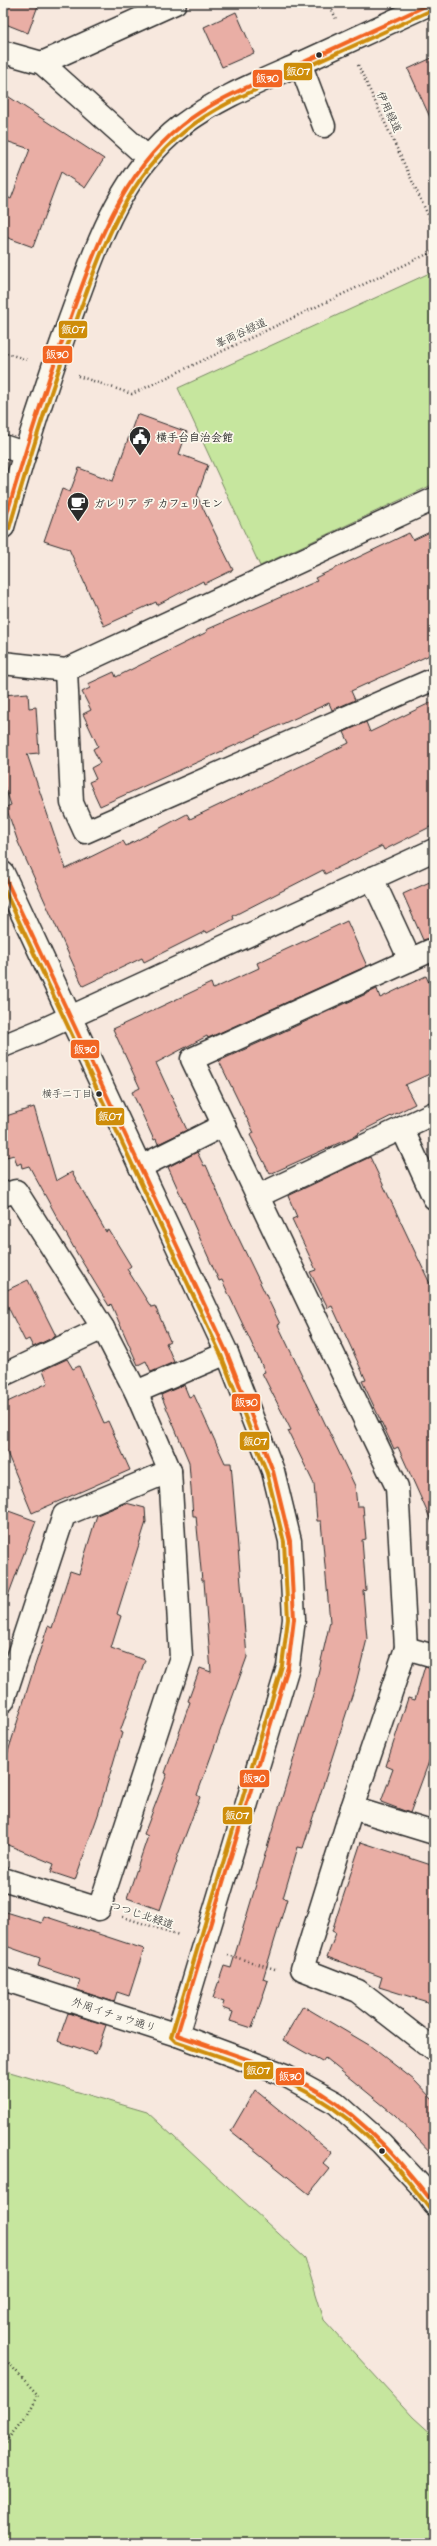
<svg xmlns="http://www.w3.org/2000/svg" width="437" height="2546" viewBox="0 0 437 2546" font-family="'Architects Daughter','Klee One',sans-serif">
  <rect width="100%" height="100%" fill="#f7e8de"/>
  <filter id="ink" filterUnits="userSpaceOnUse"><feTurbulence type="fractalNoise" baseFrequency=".025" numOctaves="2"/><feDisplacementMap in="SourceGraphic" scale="8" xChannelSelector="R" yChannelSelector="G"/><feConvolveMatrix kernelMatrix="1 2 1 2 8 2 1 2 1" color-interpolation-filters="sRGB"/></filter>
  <g filter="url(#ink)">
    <g fill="#c6e69e" stroke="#788864">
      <path d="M434 271V484L260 566 178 388Z"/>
      <path d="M3 2070 147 2112 305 2258 324 2320 413 2417 434 2436V2543H3Z"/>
    </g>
    <g fill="#e9aea5" stroke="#2b2b2b">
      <path d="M3 3H39L28 33 3 23Z"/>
      <path d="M236 12 254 53 222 67 204 27Z"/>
      <path d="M434 57V126L408 69Z"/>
      <path d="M3 93 104 159 85 188 61 172 33 247 3 236V195L11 199 30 149 3 140Z"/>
      <path d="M137 414 187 432 179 454 208 465 197 496 233 570 204 584 203 581 157 605 156 602 104 626 69 549 44 541 62 489 70 492 79 468 113 481Z"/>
      <path d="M434 530V653L351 691 355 700 332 710 329 703 100 806 89 782 96 779 91 768 100 763 93 749 98 746 83 714 91 710 82 692 90 688 88 684 114 672 116 677 207 632 206 630 317 581 315 578 409 533 413 540Z"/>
      <path d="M28 693 29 708 36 707 39 753 27 754 66 869 123 841 126 846 187 814 190 819 349 743 344 732 366 722 370 732 434 701V825L384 850 382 846 325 874 323 870 233 916 234 919 207 933 206 931 144 962 142 958 83 986 18 842 6 807 11 805 3 782V695Z"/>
      <path d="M434 880V937L423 940 403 894Z"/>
      <path d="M347 921 367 966 208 1038 207 1036 156 1063 187 1130 158 1144 156 1139 154 1140 132 1092 140 1088 113 1029 211 983 213 989 259 968 257 963Z"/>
      <path d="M426 976 434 994V1072L405 1085 415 1104 358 1133 359 1134 270 1174 250 1135 254 1133 219 1061 377 989 380 998Z"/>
      <path d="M34 1107 56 1181 72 1172 106 1232 109 1230 131 1266 127 1269 151 1307 155 1306 170 1341 166 1343 174 1362 151 1372 146 1361 138 1365 111 1304 109 1306 75 1250 29 1166 22 1168 21 1163 17 1165 14 1155 3 1158V1117Z"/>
      <path d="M197 1152 204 1166 206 1165 226 1212 280 1324 278 1325 355 1486 357 1506H363L366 1539 362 1540 366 1590 363 1591 367 1639 356 1683 303 1848 298 1847 283 1898 287 1899 263 1979 268 1981 252 2028 230 2021 233 2012 222 2008 224 2002 213 1998 224 1966 231 1968 314 1691 330 1622 321 1521H317L314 1484 288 1431 291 1430 262 1373 265 1372 222 1280 219 1281 168 1167Z"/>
      <path d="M370 1157 434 1292V1527L398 1447 394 1449 362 1381 366 1380 332 1306 328 1308 310 1272 316 1270 292 1219 297 1217 288 1196Z"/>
      <path d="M28 1280 56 1336 33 1347 29 1339 25 1341 3 1297V1292Z"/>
      <path d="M67 1359 73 1369 79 1366 104 1423 108 1421 130 1470 32 1513 3 1443V1404L48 1383 43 1370Z"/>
      <path d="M184 1385 189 1397 194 1395 225 1463H231L247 1657 197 1795 200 1797 176 1860 177 1861 160 1910 127 1898 148 1836 144 1834 167 1774 165 1773 190 1702 188 1701 200 1668 211 1672 204 1581H202L196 1516H193L189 1462 161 1395Z"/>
      <path d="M126 1503 145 1508 146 1522 117 1614 121 1616 111 1648 145 1660 120 1732 122 1733 98 1815 75 1880 51 1872 54 1864 3 1843V1768L34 1668 48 1626 52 1628 70 1571 79 1574 97 1515Z"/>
      <path d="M3 1509 36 1521 5 1604H3Z"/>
      <path d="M425 1666 434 1668V1748L410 1813 381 1802 393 1769 386 1766 408 1698 415 1700Z"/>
      <path d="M361 1842 434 1866V2004L379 1987 382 1977 327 1957 336 1933 332 1931Z"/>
      <path d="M3 1911 42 1923 44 1916 144 1949 129 1996 117 1992 114 2002 77 1990 80 1980 38 1966 40 1958 3 1945Z"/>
      <path d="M303 2006 369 2045 414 2080 434 2101V2156L395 2115 325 2058 322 2062 283 2040Z"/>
      <path d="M68 2013 106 2025 96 2054 58 2041Z"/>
      <path d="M255 2090 332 2153 323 2164 329 2169 309 2194 231 2131Z"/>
    </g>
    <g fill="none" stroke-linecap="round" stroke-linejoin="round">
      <g stroke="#2b2b2b" stroke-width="25">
        <g id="minor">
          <path d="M3 52 42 63 147 157"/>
          <path d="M42 63 175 3"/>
          <path d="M300 63 324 126"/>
          <path d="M3 446 24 453"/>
          <path d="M3 527C23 457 45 388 70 319 96 248 119 174 181 126 215 100 254 84 293 67 340 45 386 24 432 3"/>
          <path d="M3 663 66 670 434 499"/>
          <path d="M66 670 72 803 85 832 434 679"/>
          <path d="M3 873 227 1353 273 1471 290 1541 294 1619 288 1667 177 2035"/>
          <path d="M372 878 410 960"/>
          <path d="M434 949 192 1059 397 1487 406 1648 352 1808 302 1969 358 1991 434 2050"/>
          <path d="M3 1046 42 1030 434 850"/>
          <path d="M402 1128 434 1198"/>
          <path d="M140 1167 224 1125"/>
          <path d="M3 1195 16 1191 103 1328 136 1392 170 1471 181 1657 99 1909 3 1879"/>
          <path d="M258 1196 434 1113"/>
          <path d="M3 1375 103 1328"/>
          <path d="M136 1392 227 1353"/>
          <path d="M406 1648 434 1656"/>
          <path d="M3 1701 64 1515 170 1471"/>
          <path d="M352 1808 434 1833"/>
          <path d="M3 1979 177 2035 285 2075 336 2103 381 2143 422 2187 434 2204"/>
        </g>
      </g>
      <g stroke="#2b2b2b" stroke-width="2.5" stroke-dasharray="1 3" stroke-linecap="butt">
        <path d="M329 3 336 19"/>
        <path d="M358 65 434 228"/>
        <path d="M3 352 27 360"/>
        <path d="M78 376 132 394 434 251"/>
        <path d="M123 1917 179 1935"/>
        <path d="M228 1955 275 1969"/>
        <path d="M3 2357 38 2395 28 2414 3 2445"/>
      </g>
      <use href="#minor" stroke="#fbf7ec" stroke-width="22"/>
      <g stroke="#fbf7ec" stroke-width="7">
        <g id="bus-1">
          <path d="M3 527C22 462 42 397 65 333 92 258 117 178 181 126 214 99 255 84 293 67 340 46 386 24 432 3"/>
          <path d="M3 873 227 1353 273 1471 290 1541 294 1619 288 1667 177 2035C225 2052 277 2066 321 2093 366 2121 402 2163 434 2204"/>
        </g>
      </g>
      <g stroke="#fbf7ec" stroke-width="7">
        <g id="bus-2">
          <path d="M9 529C28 463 48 397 72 333 98 260 122 181 185 131 218 104 258 89 296 72 342 51 388 30 434 9"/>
          <path d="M3 887 221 1355 267 1473 284 1542 288 1619 282 1666 171 2037 175 2041C223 2058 272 2072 316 2097 362 2124 398 2167 429 2208"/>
        </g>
      </g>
      <use href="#bus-1" stroke="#f26522" stroke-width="4"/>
      <use href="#bus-2" stroke="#ce8d09" stroke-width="4"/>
    </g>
  </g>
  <defs>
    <g id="civic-pin" transform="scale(1.15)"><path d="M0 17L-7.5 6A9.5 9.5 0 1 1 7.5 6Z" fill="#2b2b2b" stroke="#fbf7ec"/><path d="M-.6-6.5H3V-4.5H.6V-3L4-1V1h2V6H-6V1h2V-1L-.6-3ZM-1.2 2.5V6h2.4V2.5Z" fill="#fff"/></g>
    <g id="cafe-pin" transform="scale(1.15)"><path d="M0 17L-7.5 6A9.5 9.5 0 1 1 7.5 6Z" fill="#2b2b2b" stroke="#fbf7ec"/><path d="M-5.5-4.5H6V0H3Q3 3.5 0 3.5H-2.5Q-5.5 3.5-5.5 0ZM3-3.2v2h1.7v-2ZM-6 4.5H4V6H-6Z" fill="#fff"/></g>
  </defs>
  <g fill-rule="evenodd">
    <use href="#civic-pin" x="140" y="437"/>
    <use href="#cafe-pin" x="78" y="503"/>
  </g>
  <g fill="#2b2b2b" stroke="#fbf7ec" stroke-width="1.5">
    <circle cx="319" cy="55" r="3.5"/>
    <circle cx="99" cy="1094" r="3.5"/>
    <circle cx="382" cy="2151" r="3.5"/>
  </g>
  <g text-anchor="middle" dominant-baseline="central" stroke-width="3.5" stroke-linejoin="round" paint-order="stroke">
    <g font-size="10" fill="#2b2b2b" stroke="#fbf7ec" text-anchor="end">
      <text x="92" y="1094">横手二丁目</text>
    </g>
    <g font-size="11" fill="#2b2b2b" stroke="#fbf7ec">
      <text transform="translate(389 112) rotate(65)">伊用緑道</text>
      <text transform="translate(241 333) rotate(-25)">峯両谷緑道</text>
      <text transform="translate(142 1915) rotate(18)">つつじ北緑道</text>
      <text transform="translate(114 2015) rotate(18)">外周イチョウ通り</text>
    </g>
    <g font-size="11" font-weight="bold" fill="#2b2b2b" stroke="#fbf7ec" text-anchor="start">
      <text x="156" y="437">横手台自治会館</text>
      <text x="94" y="503">ガレリア デ カフェリモン</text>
    </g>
  </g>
  <g stroke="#fbf7ec" stroke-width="1.5">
    <rect x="283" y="62" width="30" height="19" rx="4" fill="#ce8d09"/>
    <rect x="252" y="69" width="31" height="19" rx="4" fill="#f26522"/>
    <rect x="58" y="320" width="30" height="19" rx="4" fill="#ce8d09"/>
    <rect x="42" y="345" width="31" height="19" rx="4" fill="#f26522"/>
    <rect x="70" y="1039" width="30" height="20" rx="4" fill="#f26522"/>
    <rect x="95" y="1107" width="30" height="19" rx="4" fill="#ce8d09"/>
    <rect x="231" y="1393" width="30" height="19" rx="4" fill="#f26522"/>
    <rect x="239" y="1431" width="31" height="20" rx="4" fill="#ce8d09"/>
    <rect x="239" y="1769" width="31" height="19" rx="4" fill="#f26522"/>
    <rect x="222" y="1806" width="31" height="19" rx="4" fill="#ce8d09"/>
    <rect x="243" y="2061" width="31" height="19" rx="4" fill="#ce8d09"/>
    <rect x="275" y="2067" width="30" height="19" rx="4" fill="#f26522"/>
  </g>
  <g font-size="11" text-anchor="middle" font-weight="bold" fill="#fff">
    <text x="298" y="75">飯07</text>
    <text x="267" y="82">飯30</text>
    <text x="73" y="333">飯07</text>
    <text x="57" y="358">飯30</text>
    <text x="85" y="1053">飯30</text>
    <text x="110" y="1120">飯07</text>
    <text x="246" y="1406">飯30</text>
    <text x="255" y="1445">飯07</text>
    <text x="254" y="1782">飯30</text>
    <text x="237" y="1819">飯07</text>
    <text x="258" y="2074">飯07</text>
    <text x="290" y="2080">飯30</text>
  </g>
  <rect width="437" height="2546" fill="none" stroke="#fbf7ec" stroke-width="16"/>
  <rect x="8" y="8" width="421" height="2530" fill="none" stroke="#2b2b2b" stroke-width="1.5" filter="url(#ink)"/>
</svg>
